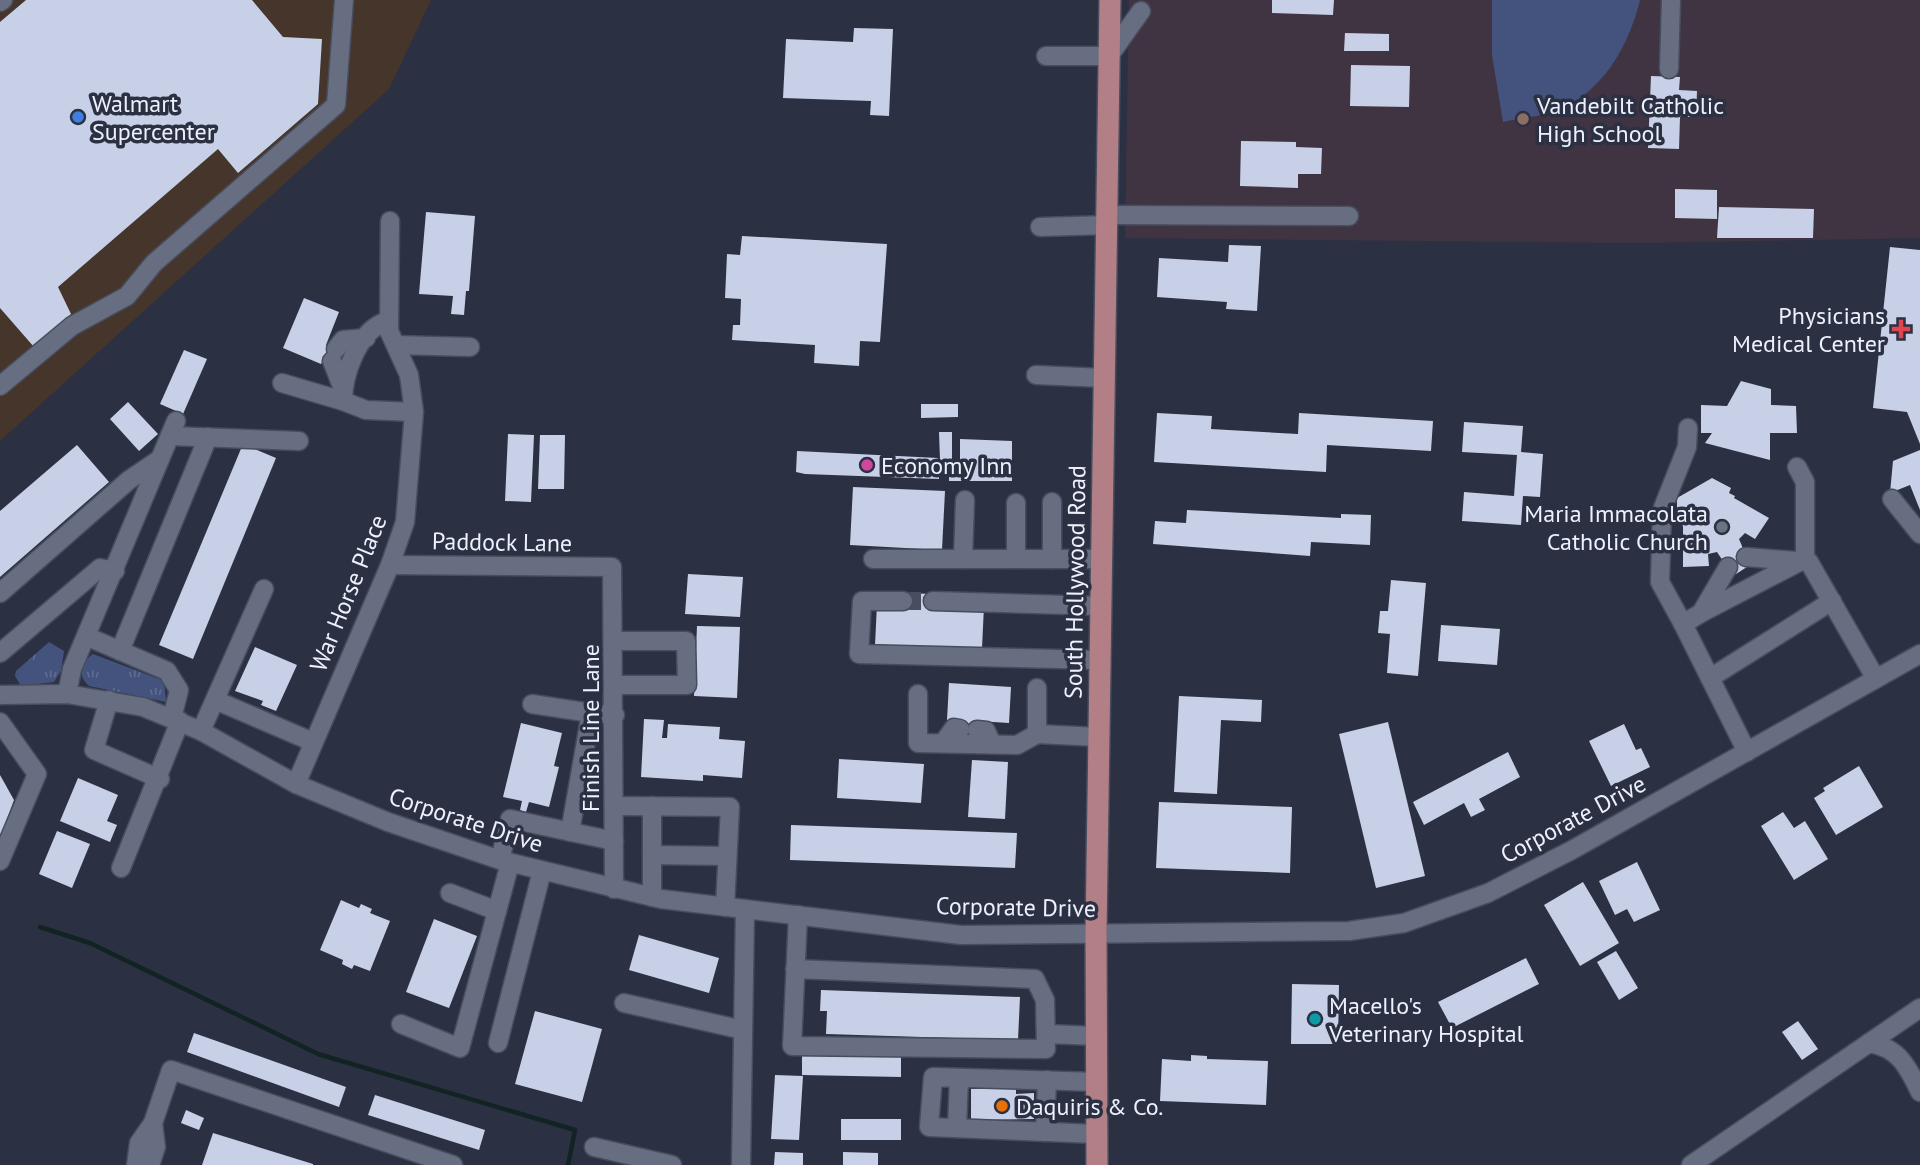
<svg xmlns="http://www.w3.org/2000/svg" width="1920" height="1165" viewBox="0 0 1920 1165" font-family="'PT Sans',sans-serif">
  <defs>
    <pattern id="grass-tufts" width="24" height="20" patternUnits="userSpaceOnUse" patternTransform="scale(1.75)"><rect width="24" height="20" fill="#44527e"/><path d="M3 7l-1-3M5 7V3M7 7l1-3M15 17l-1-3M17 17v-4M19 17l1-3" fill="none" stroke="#5f6b91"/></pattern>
  </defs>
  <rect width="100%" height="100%" fill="#2b3143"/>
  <path fill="#46352b" d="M0 0H431L389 89 0 441Z"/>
  <path fill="#403443" d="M1129 0H1920V238L1639 243 1125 238Z"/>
  <g fill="url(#grass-tufts)">
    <path d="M49 642 64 651 61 671 54 682 21 686 15 676 16 671Z"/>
    <path d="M93 654 164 681 166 702 89 686C77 676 80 663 93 654Z"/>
  </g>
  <path fill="#44527e" d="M1492 0H1640C1629 46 1602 94 1555 111 1539 117 1520 118 1503 122L1492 55Z"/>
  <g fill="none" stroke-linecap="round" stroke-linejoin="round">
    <path stroke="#112323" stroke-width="4.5" d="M40 927 90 943 318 1054 575 1130 568 1165"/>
  </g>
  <g fill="#c7d0e7">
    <path d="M26 0H252L283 37 322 39 318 104 238 173 218 149 58 287 71 314 34 347 0 308V22Z"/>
    <path d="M1272 0H1334L1333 15 1272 13Z"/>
    <path d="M854 28 893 29 889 116 870 115 871 101 783 98 786 39 853 42Z"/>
    <path d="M1345 33 1389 34V51H1344Z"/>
    <path d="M1351 65 1410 66 1409 107 1350 106Z"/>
    <path d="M1651 76 1680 77 1679 90 1697 91 1696 117H1680L1679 149 1648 148Z"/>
    <path d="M1241 141 1296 142V147L1322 148 1321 174H1298V188L1240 186Z"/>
    <path d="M1675 189 1717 190V219L1675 218Z"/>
    <path d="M1719 207 1814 209 1813 238H1717Z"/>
    <path d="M426 212 475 216 469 291H466L464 315 451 314 453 296 419 294Z"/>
    <path d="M742 236 887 244 880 342 860 341 859 366 814 363 815 345 732 340 733 325H740L741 299 725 298 727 254 740 255Z"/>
    <path d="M1229 245 1261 246 1257 311 1226 309 1227 302 1157 297 1159 258 1228 262Z"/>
    <path d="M1890 247 1920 250V444L1907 412 1873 408Z"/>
    <path d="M304 298 339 312 326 345 346 353 340 365 324 358 321 364 283 348Z"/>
    <path d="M184 350 207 359 183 414 160 404Z"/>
    <path d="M1741 381 1771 389V405L1796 406 1797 433H1770V460L1705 443 1712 433H1701V405L1727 406Z"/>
    <path d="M128 402 158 434 139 451 110 419Z"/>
    <path d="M921 404H958V417L921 418Z"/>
    <path d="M1157 413 1212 416 1211 429 1298 434 1299 413 1433 421 1431 451 1327 445 1326 472 1154 462Z"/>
    <path d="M1464 422 1523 426 1521 452 1543 454 1540 497 1523 496 1521 525 1462 521 1464 492 1514 496 1517 455 1462 452Z"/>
    <path d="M939 432H952V460H940Z"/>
    <path d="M508 434 534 435 531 502 505 501Z"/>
    <path d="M540 435H565L564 489H538Z"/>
    <path d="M960 439 1012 441V481H949V461H960Z"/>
    <path d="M243 444 276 458 193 659 159 645Z"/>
    <path d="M77 445 109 482 0 577V511Z"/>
    <path d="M1920 450V510L1910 485 1890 493 1893 461Z"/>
    <path d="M797 451 938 458 939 479 805 474 796 472Z"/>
    <path d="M1712 478 1731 488 1729 493 1735 496 1734 498 1769 518 1755 539 1745 533 1739 539 1750 565 1733 576 1717 552 1708 554 1709 566 1683 567V527L1681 520H1677V498Z"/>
    <path d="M853 487 945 491 942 550 850 545Z"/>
    <path d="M1187 510 1341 518V514L1371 515 1370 545 1311 542 1310 556 1153 544 1155 521 1186 523Z"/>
    <path d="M688 574 743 577 740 617 685 614Z"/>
    <path d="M1391 580 1426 583 1418 676 1387 673 1390 634 1378 633 1380 611H1388Z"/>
    <path d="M904 593 933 594 984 606 982 648 875 645 877 604Z"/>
    <path d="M1441 625 1500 629 1497 665 1438 661Z"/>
    <path d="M697 626 740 627 737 698 694 696Z"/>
    <path d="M255 647 297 665 276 711 261 705 263 701 235 691Z"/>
    <path d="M949 683 1011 687 1009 723 978 721 976 737 960 736 961 721 947 720Z"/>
    <path d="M1179 696 1262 700 1261 722 1221 720 1217 794 1174 792Z"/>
    <path d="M644 719 664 720 662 738H667L668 724 720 727 719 739 745 741 742 778 703 775V781L641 777Z"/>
    <path d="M1388 722 1425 876 1376 888 1339 734Z"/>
    <path d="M521 723 562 733 554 766 559 767 549 807 529 802 526 812 520 810 522 801 503 797Z"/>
    <path d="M1624 724 1636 750 1641 748 1650 767 1611 786 1589 741Z"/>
    <path d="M1508 752 1520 777 1479 799 1485 810 1471 817 1464 803 1424 825 1413 802Z"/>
    <path d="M839 759 924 764 921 803 837 798Z"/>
    <path d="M972 760 1008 762 1005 819 968 817Z"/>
    <path d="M1859 766 1883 807 1836 835 1814 798 1825 791 1823 788Z"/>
    <path d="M0 775 14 800 0 838Z"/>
    <path d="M78 778 118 795 107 821 117 825 110 842 60 821Z"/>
    <path d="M1159 802 1292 807 1290 873 1156 868Z"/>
    <path d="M1783 812 1794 828 1805 821 1828 859 1794 880 1761 826Z"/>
    <path d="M791 825 1017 833 1015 868 790 860Z"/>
    <path d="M57 831 90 844 72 888 39 874Z"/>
    <path d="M1637 862 1660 910 1634 922 1627 909 1615 915 1599 881Z"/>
    <path d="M1583 882 1619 943 1580 966 1544 905Z"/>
    <path d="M341 900 359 908 361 904 372 909 370 913 390 921 370 971 354 965 352 969 342 964 343 960 320 950Z"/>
    <path d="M434 919 477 936 449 1008 406 992Z"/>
    <path d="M639 935 719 958 709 993 629 970Z"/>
    <path d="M1616 951 1638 988 1619 1000 1597 962Z"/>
    <path d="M1526 958 1539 984 1452 1028 1438 1002Z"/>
    <path d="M1292 984 1339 985 1338 1044H1291Z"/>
    <path d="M821 990 1020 997 1018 1040 826 1034 827 1011H820Z"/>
    <path d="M535 1011 602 1029 582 1102 515 1084Z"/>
    <path d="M1798 1021 1818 1049 1802 1060 1782 1032Z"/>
    <path d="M194 1033 346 1087 339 1107 187 1052Z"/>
    <path d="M802 1054 901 1057V1077L802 1075Z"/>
    <path d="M1191 1055 1207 1056V1059L1268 1061 1266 1105 1160 1101 1162 1059 1191 1061Z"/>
    <path d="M775 1075 803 1076 799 1140 771 1139Z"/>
    <path d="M1016 1088V1094L1034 1093V1119L971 1120V1089Z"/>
    <path d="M375 1095 485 1130 479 1150 368 1115Z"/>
    <path d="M186 1110 204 1118 199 1130 181 1123Z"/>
    <rect x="841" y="1119" width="60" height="21"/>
    <path d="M213 1133 313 1164V1165H202Z"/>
    <path d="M775 1152 803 1153V1165H774Z"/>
    <path d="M843 1152 878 1153V1165H843Z"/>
  </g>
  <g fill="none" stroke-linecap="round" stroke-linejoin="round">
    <path stroke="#484e5f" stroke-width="18" stroke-dasharray="18 9" stroke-linecap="butt" d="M903 601H933"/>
    <g stroke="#474d5c" stroke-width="21">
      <g id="minor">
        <path d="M0 2 3 0"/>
        <path d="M1046 56H1109L1141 11"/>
        <path d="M1669 69 1671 0"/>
        <path d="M1107 215 1349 216"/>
        <path d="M1040 227 1107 225"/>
        <path d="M389 331 390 221"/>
        <path d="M396 345 470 347"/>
        <path d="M336 349 343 340 366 338"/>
        <path d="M332 361 343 389"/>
        <path d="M1036 375 1104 378"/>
        <path d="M282 383 343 401"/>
        <path d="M0 386 72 326 127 296 154 263 336 105 344 0"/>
        <path d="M170 436 299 441"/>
        <path d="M1892 499 1920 534"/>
        <path d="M1746 557 1809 562 1876 679"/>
        <path d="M873 559H1102"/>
        <path d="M963 559 965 500"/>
        <path d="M1016 559V503"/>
        <path d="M1052 559V502"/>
        <path d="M390 565 612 567 614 889"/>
        <path d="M1728 567 1701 613 1683 624 1747 752"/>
        <path d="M0 593 129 480 160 459"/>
        <path d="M903 601H862L859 654 1100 660"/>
        <path d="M933 601 1101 606"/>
        <path d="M1701 613 1805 559V482L1797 467"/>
        <path d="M1683 624 1660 582 1662 510 1687 447 1688 428"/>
        <path d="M88 637 167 671 179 690 172 718"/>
        <path d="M613 641H686L687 685H614"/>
        <path d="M120 651 208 437"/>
        <path d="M0 653 100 568 115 571"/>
        <path d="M1710 678 1832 601"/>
        <path d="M1037 688V734L1099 737"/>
        <path d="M67 694 72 669 176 421"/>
        <path d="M918 694V743L1017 745 1037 734"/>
        <path d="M0 695 67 694 143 707 201 731 296 784 388 822 500 860 661 899 961 935 1349 931 1404 923 1488 893 1572 850 1920 654"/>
        <path d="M109 700 94 750 160 779"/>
        <path d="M215 700 313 742"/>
        <path d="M532 704 591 713"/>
        <path d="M0 722 37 774 0 861"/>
        <path d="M977 730 986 731 992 744"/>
        <path d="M201 731 264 589"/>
        <path d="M943 743 954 728 960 729"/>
        <path d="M296 784 390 565 405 522 414 412 409 375 389 331 382 323C357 335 343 375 343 401L366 410 414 412"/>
        <path d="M615 806 730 807 725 907"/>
        <path d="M570 832 591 713 615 715"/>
        <path d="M652 855 727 856"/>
        <path d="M500 860 510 819 614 841"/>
        <path d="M121 868 180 721"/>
        <path d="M450 893 497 911"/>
        <path d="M652 897V806"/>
        <path d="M795 969 1035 979 1045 1000 1046 1049 792 1046 798 915"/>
        <path d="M624 1003 743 1030"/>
        <path d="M401 1024 460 1048 510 863"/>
        <path d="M1047 1034 1097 1036"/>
        <path d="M498 1043 542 871"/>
        <path d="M1869 1043C1898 1047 1908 1067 1920 1092"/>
        <path d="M1097 1082 933 1077 929 1127 1097 1134"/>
        <path d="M153 1123 171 1070 453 1165"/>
        <path d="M957 1128 959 1078"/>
        <path d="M1045 1132 1047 1080"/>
        <path d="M594 1147 672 1165"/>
        <path d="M136 1165 139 1143 153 1123 156 1147 150 1165"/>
        <path d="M741 1165 745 909"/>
        <path d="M1691 1165 1920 1008"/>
      </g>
    </g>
    <g stroke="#474d5c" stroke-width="24">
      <path id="major" d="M1097 1165 1096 933 1110 0"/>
    </g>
    <use href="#minor" stroke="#676e82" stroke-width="18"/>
    <use href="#major" stroke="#b37f86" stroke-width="21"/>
  </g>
  <circle fill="#3f7fe0" stroke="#2b3143" stroke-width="2.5" cx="78" cy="117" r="7"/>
  <circle fill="#8d6e63" stroke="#2b3143" stroke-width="2.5" cx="1523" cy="119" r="7"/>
  <path fill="#e0444e" stroke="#2b3143" stroke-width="2.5" d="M1897.5 318.5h7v7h7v7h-7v7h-7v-7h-7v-7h7z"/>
  <circle fill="#d1479c" stroke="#2b3143" stroke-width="2.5" cx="867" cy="465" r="7"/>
  <circle fill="#6b7280" stroke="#2b3143" stroke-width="2.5" cx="1722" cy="527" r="7"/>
  <circle fill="#0f9aa8" stroke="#2b3143" stroke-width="2.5" cx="1315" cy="1019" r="7"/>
  <circle fill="#e8710a" stroke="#2b3143" stroke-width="2.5" cx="1002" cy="1106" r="7"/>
  <g text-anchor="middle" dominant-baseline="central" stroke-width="7" stroke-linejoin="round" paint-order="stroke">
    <g font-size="24" fill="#edf1fd" stroke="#2b3143" text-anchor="start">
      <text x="92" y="103">Walmart<tspan x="92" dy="28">Supercenter</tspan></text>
      <text x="1537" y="105">Vandebilt Catholic<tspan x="1537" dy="28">High School</tspan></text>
      <text x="1885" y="315" text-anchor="end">Physicians<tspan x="1885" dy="28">Medical Center</tspan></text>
      <text x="881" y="465">Economy Inn</text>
      <text x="1708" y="513" text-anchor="end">Maria Immacolata<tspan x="1708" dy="28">Catholic Church</tspan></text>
      <text x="1329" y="1005">Macello's<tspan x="1329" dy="28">Veterinary Hospital</tspan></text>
      <text x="1016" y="1106">Daquiris &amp; Co.</text>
    </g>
    <g font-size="24" fill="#edf1fd" stroke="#2b3143">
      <text transform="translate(502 542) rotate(1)">Paddock Lane</text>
      <text transform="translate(1075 582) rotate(-89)">South Hollywood Road</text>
      <text transform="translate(348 593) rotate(-68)">War Horse Place</text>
      <text transform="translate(590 728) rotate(-90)">Finish Line Lane</text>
      <text transform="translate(1573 819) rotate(-28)">Corporate Drive</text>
      <text transform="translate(466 820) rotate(18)">Corporate Drive</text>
      <text transform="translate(1016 907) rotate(1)">Corporate Drive</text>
    </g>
  </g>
</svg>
